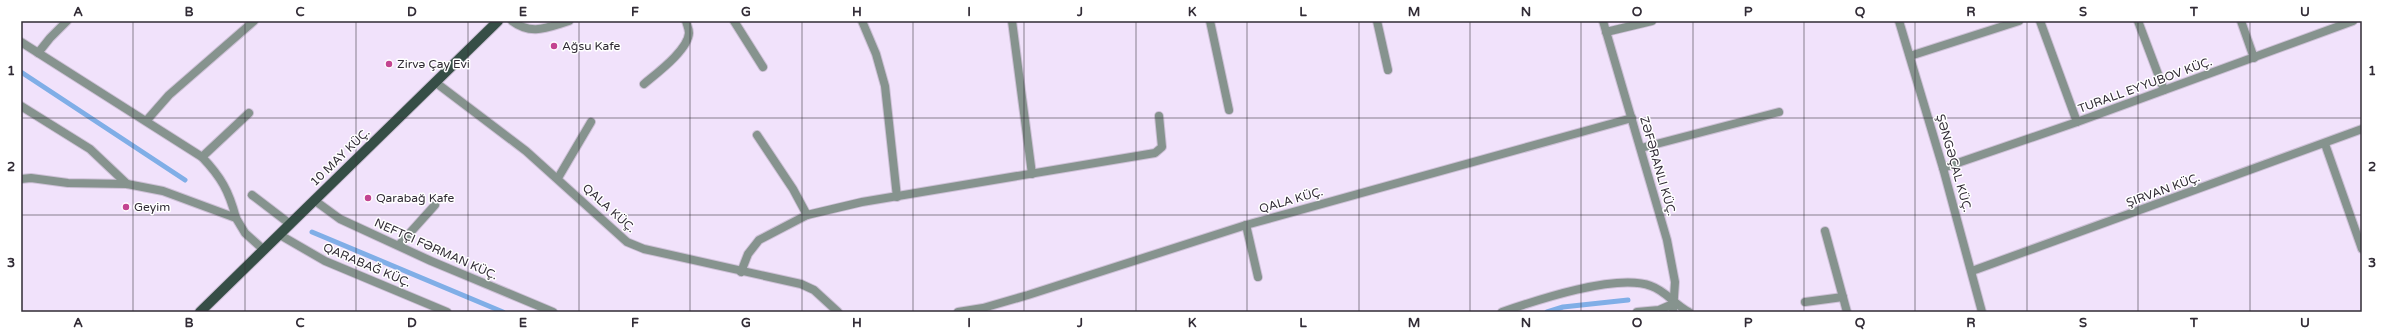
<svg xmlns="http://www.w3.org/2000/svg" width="2383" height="333" viewBox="0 0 2383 333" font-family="'Varela Round',sans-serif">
  <rect width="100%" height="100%" fill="#f1e2fb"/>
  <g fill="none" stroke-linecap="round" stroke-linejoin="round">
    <g stroke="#80aee7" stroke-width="5">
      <path d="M21 72 185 180"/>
      <path d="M312 232 503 312"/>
      <path d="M1547 312 1563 307 1628 300"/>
    </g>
    <g stroke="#cec1d7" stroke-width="10">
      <g id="service">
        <path d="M202 157 249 113"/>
        <path d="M252 195 290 224"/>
      </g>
    </g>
    <g stroke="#cec1d7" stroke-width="10">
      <g id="minor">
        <path d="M512 21C532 36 548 27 569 21"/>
        <path d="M734 21 763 67"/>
        <path d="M862 21 876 54 885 86 897 197"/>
        <path d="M1012 21 1032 174"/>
        <path d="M1210 21 1229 110"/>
        <path d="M1377 21 1388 70"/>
        <path d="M1603 21 1667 240 1675 282 1673 312"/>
        <path d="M1899 21 1943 168 1982 312"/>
        <path d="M2040 21 2077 122"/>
        <path d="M2138 21 2164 90"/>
        <path d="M2241 21 2254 58"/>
        <path d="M1606 32 1652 21"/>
        <path d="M21 42 202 157C221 177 229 191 236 218"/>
        <path d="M38 53 50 38 67 21"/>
        <path d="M1910 56 2019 21"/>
        <path d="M435 82 526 151 627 242 644 249 801 284 814 290 838 312"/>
        <path d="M644 84C657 73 688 50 689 33 689 29 687 25 686 21"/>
        <path d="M21 106 90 149 127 184"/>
        <path d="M147 120 169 95 254 21"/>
        <path d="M757 135 793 189 807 215"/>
        <path d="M2325 144 2362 249"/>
        <path d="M1641 148 1779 112"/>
        <path d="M1943 168 2077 122 2353 21"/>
        <path d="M558 178 591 122"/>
        <path d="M21 179 31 178 68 183 127 184 163 191 236 218 245 233 264 250"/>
        <path d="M314 200 340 219 431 261 553 312"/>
        <path d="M1246 225 1258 277"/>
        <path d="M1825 231 1847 312"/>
        <path d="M280 235 325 261 447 312"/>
        <path d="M399 245 435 205"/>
        <path d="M1972 271 2362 129"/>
        <path d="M741 272 748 254 759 240 807 215 862 202 1155 153 1162 147 1159 116"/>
        <path d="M1805 302 1843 297"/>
        <path d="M958 312 983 308 1028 295 1246 225 1632 118"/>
        <path d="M1502 312C1537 300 1617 273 1651 286 1666 291 1675 305 1689 312"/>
        <path d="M1637 312 1659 310 1675 303"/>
      </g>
    </g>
    <g stroke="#cec1d7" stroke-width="12">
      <path id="primary" d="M200 312 498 21"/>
    </g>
    <use href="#service" stroke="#86938e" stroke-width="8"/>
    <use href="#minor" stroke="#86938e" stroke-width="8"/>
    <use href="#primary" stroke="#364e46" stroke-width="10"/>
  </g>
  <path fill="none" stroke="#312b35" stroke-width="1" stroke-opacity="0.55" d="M133 21V312M245 21V312M356 21V312M468 21V312M579 21V312M690 21V312M802 21V312M913 21V312M1024 21V312M1136 21V312M1247 21V312M1359 21V312M1470 21V312M1581 21V312M1693 21V312M1804 21V312M1915 21V312M2027 21V312M2138 21V312M2250 21V312M21 118H2362M21 215H2362"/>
  <g fill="#c34490" stroke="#fff" stroke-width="1.5">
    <circle cx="554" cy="46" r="4"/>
    <circle cx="389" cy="64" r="4"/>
    <circle cx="368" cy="198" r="4"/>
    <circle cx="126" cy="207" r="4"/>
  </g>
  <g text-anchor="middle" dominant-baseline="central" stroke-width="3" stroke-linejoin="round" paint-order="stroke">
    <g font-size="12" fill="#312b35" stroke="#fff" text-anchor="start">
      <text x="562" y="46">Ağsu Kafe</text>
      <text x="397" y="64">Zirvə Çay Evi</text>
      <text x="376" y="198">Qarabağ Kafe</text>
      <text x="134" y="207">Geyim</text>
    </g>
    <g font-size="12" fill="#312b35" stroke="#fff">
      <text transform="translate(2145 85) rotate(-20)">TURALL EYYUBOV KÜÇ.</text>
      <text transform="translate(340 157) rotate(-44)">10 MAY KÜÇ.</text>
      <text transform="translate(1954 163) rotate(74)">ŞƏNGƏÇAL KÜÇ.</text>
      <text transform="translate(1658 166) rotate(74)">ZƏFƏRANLI KÜÇ.</text>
      <text transform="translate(2163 190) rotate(-20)">ŞIRVAN KÜÇ.</text>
      <text transform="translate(1291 200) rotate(-16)">QALA KÜÇ.</text>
      <text transform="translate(609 208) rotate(42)">QALA KÜÇ.</text>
      <text transform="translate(436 249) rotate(24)">NEFTÇI FƏRMAN KÜÇ.</text>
      <text transform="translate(367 265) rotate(23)">QARABAĞ KÜÇ.</text>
    </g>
  </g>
  <rect width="2383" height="333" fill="none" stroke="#ffffff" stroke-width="44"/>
  <rect x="22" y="22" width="2339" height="289" fill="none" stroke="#312b35" stroke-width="1.5"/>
  <g font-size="13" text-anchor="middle" font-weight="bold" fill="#312b35">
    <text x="78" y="16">A</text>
    <text x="189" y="16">B</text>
    <text x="300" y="16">C</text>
    <text x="412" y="16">D</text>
    <text x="523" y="16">E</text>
    <text x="635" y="16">F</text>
    <text x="746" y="16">G</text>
    <text x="857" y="16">H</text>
    <text x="969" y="16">I</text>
    <text x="1080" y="16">J</text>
    <text x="1192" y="16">K</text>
    <text x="1303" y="16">L</text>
    <text x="1414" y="16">M</text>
    <text x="1526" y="16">N</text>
    <text x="1637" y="16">O</text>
    <text x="1748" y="16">P</text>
    <text x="1860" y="16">Q</text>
    <text x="1971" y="16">R</text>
    <text x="2083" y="16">S</text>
    <text x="2194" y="16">T</text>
    <text x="2305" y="16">U</text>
    <text x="11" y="75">1</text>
    <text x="2372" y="75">1</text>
    <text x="11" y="171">2</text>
    <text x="2372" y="171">2</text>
    <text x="11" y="267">3</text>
    <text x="2372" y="267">3</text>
    <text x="78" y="327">A</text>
    <text x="189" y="327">B</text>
    <text x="300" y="327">C</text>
    <text x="412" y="327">D</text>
    <text x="523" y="327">E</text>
    <text x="635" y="327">F</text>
    <text x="746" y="327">G</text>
    <text x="857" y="327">H</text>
    <text x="969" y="327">I</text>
    <text x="1080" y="327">J</text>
    <text x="1192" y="327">K</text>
    <text x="1303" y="327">L</text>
    <text x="1414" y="327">M</text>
    <text x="1526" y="327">N</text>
    <text x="1637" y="327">O</text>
    <text x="1748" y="327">P</text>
    <text x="1860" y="327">Q</text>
    <text x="1971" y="327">R</text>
    <text x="2083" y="327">S</text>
    <text x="2194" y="327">T</text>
    <text x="2305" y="327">U</text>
  </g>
</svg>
